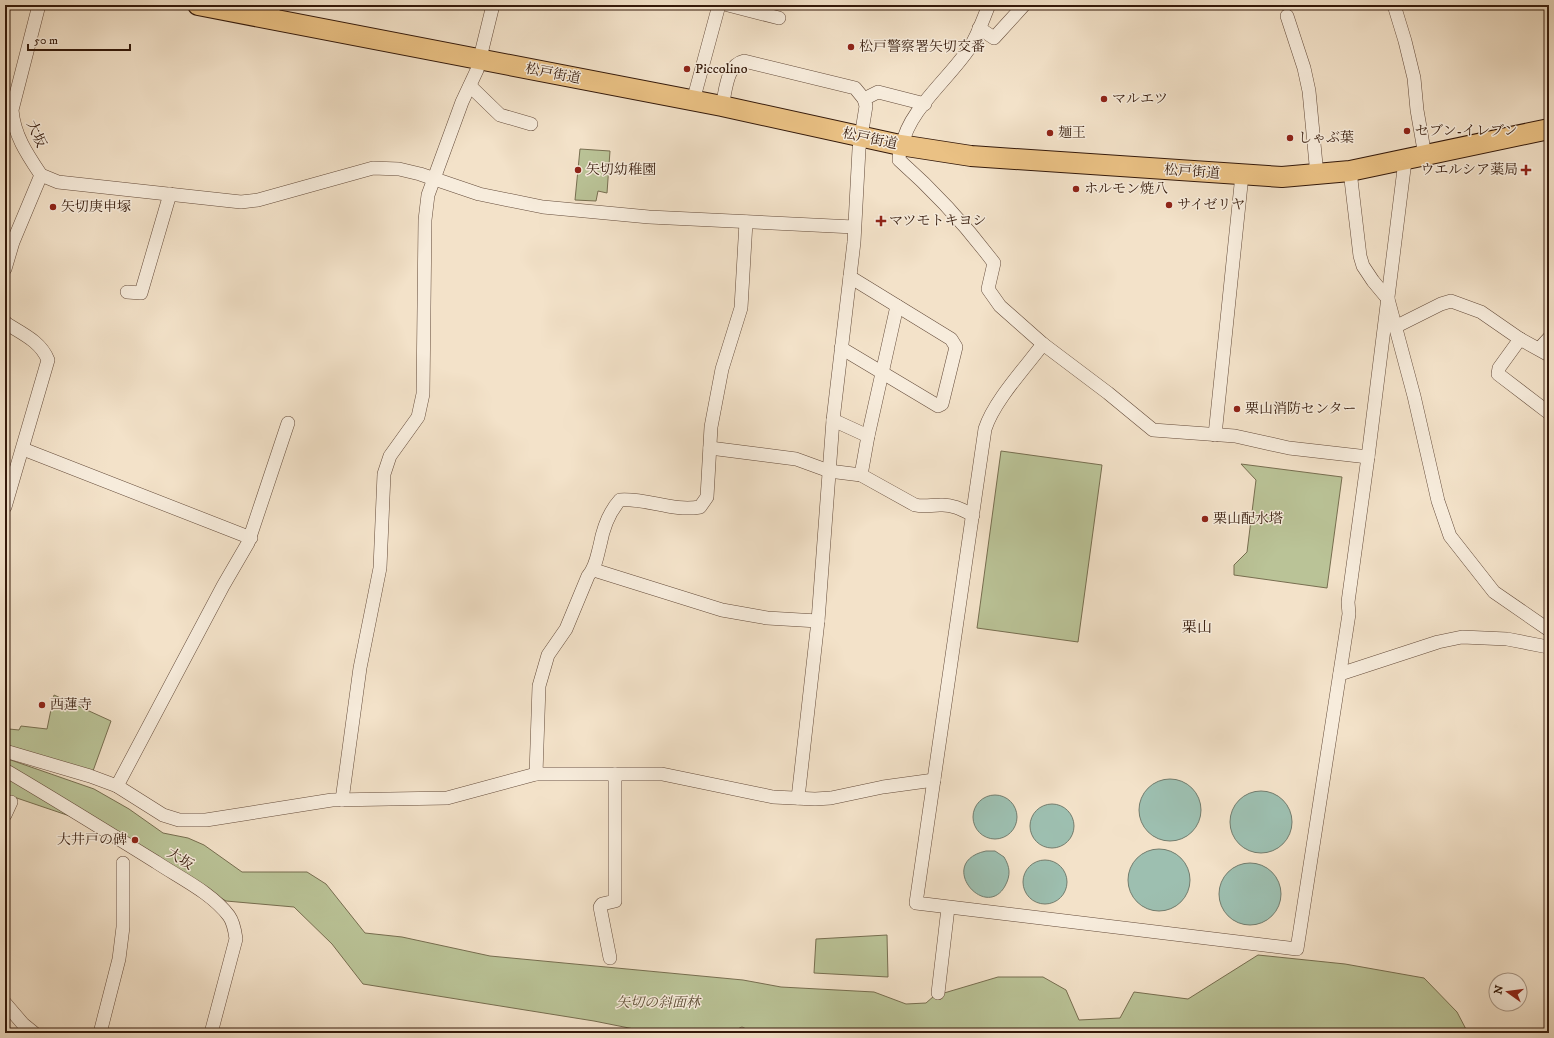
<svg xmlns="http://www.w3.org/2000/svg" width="1554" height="1038" viewBox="0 0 1554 1038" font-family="'IM FELL DW Pica','Noto Serif JP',serif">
  <rect width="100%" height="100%" fill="#f3e2c9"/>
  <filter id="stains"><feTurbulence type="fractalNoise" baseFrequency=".005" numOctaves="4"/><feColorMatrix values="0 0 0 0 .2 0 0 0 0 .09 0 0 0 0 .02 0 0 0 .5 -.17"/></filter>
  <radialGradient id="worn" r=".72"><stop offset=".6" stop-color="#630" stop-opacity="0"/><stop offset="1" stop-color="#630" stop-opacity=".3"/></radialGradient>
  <g fill="#bac397" stroke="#776e50">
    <path d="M580 149 610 151 607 193 598 191 596 201 575 200Z"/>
    <path d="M1001 451 1102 465 1078 642 977 628Z"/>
    <path d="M1241 464 1342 477 1327 588 1234 575V565L1247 552 1256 480Z"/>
    <path d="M54 695 111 721 93 771 6 745 9 729 19 730 21 726 47 729Z"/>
    <path d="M5 758 94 789 129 809 163 833 188 838 204 845 242 872H307L326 884 365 933 402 937 490 956 743 980 781 987 874 992 906 1004 926 1003 934 996 998 977H1043L1066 990 1079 1020 1120 1018 1134 992 1188 999 1258 955 1345 964 1424 978 1457 1012 1468 1033H755L742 1027 728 1033H654L594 1021 363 984 332 944 294 907 226 901 108 829 5 794Z"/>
    <path d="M887 935 888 977 814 973 816 939Z"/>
  </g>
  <g fill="#9dbfb0" stroke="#737d6e">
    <circle cx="1170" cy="810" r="31"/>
    <circle cx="1261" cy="822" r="31"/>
    <circle cx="995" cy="817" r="22"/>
    <circle cx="1052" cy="826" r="22"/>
    <circle cx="1159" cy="880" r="31"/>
    <path d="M986 851H995L1004 857C1010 867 1011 875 1005 886 985 922 935 862 986 851Z"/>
    <circle cx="1045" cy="882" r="22"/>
    <circle cx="1250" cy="894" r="31"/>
  </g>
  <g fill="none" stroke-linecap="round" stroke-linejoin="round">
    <g stroke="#644b3a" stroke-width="14">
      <g id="minor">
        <path d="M728 5 779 18"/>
        <path d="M1394 5 1405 41 1414 78 1417 110 1425 156"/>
        <path d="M1287 16 1304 68 1309 91 1317 175"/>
        <path d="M271 19 274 5"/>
        <path d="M979 28 994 38 1024 5"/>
        <path d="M470 86 500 115 531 124"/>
        <path d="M864 99 878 92 925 104"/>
        <path d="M693 101 719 5"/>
        <path d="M722 106C726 91 726 65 744 61L855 88 864 99 866 106 859 149 854 242 833 420 818 621 798 798"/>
        <path d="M900 145 899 160C933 190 967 227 994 263L988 289 1000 306 1043 344 1108 393 1153 430 1235 436 1289 448 1368 457"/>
        <path d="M902 146C908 110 951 77 970 47 978 35 983 19 989 5"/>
        <path d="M1350 171 1360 256 1363 266 1373 281 1388 299 1414 396 1438 501 1450 536 1494 592 1549 630"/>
        <path d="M41 175 58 182 241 202 258 200 373 168 399 169 420 174 479 194 543 207 649 217 854 227"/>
        <path d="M5 269 13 242 41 175C27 154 14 135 12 110L39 5"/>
        <path d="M127 292 141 293 170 194"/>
        <path d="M5 322 7 324C23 334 41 342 48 360L5 507"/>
        <path d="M1395 327 1441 304 1451 301 1481 312 1520 339 1549 355"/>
        <path d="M1520 339 1499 368 1498 374 1549 413"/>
        <path d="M1043 344C1025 368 994 401 985 429L916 903 1297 949 1349 614 1348 602 1368 457 1405 161"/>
        <path d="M841 348 938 406 942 404 956 347 951 339 850 277"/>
        <path d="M1539 349 1549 338"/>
        <path d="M833 420 868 436"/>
        <path d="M1215 435 1242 175"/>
        <path d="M710 448 796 459 829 471 861 475 915 505C924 507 931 505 940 505 952 504 963 510 973 515"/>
        <path d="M23 449 251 538"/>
        <path d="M861 475 868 436 897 306"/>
        <path d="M594 570 722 610 767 618 818 621"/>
        <path d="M1340 674 1438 642 1462 637 1507 639 1548 647 1549 645"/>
        <path d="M5 751 90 776 117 786 163 815 179 820H206L332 800 447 798 536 774H662L773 797 815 799 831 798 883 787 934 780"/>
        <path d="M5 770C56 800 106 831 156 862 180 878 212 893 229 916 234 923 235 932 236 939L211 1033"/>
        <path d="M536 774 539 686 548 655 566 629 588 576C596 567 597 556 600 545 603 529 609 512 620 500 648 498 672 512 700 507L707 497 711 427 722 369 741 308 746 222"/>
        <path d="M117 786 223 586 248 543 288 423"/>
        <path d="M342 800 360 668 380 568 384 474 390 456 418 417 423 394 425 220 428 195 462 102 477 70 493 5"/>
        <path d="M5 815 11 802"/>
        <path d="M610 958 600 907 602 904 615 901V774"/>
        <path d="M938 993 948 908"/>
        <path d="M5 1003 23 1024 34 1033"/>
        <path d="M100 1033 119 959 123 927V863"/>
      </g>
    </g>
    <g stroke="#34190a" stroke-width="22">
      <path id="primary" d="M198 5 722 106 900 145 971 156 1282 177 1350 171 1549 129"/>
    </g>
    <use href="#minor" stroke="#f7ecdc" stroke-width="13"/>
    <use href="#primary" stroke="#eac184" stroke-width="20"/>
    <g stroke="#34190a" stroke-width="4.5">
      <g id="rail">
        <path d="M757 1033V1031"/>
        <path d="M764 1033V1031"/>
      </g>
    </g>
    <use href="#rail" stroke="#f7ecdc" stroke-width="3" stroke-dasharray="9" stroke-linecap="butt"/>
  </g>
  <g fill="#8f2418" stroke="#f7ecdc" stroke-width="1.5">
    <circle cx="851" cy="47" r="4"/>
    <circle cx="687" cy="69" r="4"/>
    <circle cx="1104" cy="99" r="4"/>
    <circle cx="1407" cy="131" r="4"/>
    <circle cx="1050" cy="133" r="4"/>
    <circle cx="1290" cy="138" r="4"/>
    <circle cx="578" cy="170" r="4"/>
    <path d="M1524 164h4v4h4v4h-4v4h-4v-4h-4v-4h4z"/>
    <circle cx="1076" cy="189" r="4"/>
    <circle cx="1169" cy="205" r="4"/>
    <circle cx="53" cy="207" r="4"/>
    <path d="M879 215h4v4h4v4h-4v4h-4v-4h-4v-4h4z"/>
    <circle cx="1237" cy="409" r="4"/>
    <circle cx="1205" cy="519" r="4"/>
    <circle cx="42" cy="705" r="4"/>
    <circle cx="135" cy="840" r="4"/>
  </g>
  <g text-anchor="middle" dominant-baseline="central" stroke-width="3" stroke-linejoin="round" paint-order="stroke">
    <g font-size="14" fill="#34190a" stroke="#f7ecdc" text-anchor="start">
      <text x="859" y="47">松戸警察署矢切交番</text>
      <text x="695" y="69">Piccolino</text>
      <text x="1112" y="99">マルエツ</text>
      <text x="1415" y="131">セブン-イレブン</text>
      <text x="1058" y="133">麺王</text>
      <text x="1298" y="138">しゃぶ葉</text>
      <text x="586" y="170">矢切幼稚園</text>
      <text x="1518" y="170" text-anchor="end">ウエルシア薬局</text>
      <text x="1084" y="189">ホルモン焼八</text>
      <text x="1177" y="205">サイゼリヤ</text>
      <text x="61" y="207">矢切庚申塚</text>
      <text x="889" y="221">マツモトキヨシ</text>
      <text x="1245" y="409">栗山消防センター</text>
      <text x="1213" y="519">栗山配水塔</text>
      <text x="50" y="705">西蓮寺</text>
      <text x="127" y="840" text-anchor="end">大井戸の碑</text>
    </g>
    <g font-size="14" fill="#34190a" stroke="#f7ecdc">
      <text transform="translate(553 74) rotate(11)">松戸街道</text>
      <text transform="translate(36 134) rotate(65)">大坂</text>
      <text transform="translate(870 139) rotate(12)">松戸街道</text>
      <text transform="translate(1192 172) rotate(4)">松戸街道</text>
      <text transform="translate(180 859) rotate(32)">大坂</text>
    </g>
    <g font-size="14" font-style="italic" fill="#5c4c34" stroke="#f7ecdc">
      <text x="658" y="1003">矢切の斜面林</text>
    </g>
    <g font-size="15" fill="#34190a" stroke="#f7ecdc">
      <text x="1197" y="627">栗山</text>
    </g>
  </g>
  <rect width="1554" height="1038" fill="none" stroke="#f3e2c9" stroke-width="20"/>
  <rect x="6" y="6" width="1542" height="1026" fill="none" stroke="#34190a" stroke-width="2"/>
  <rect x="10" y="10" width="1534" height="1018" fill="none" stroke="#34190a"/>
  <g transform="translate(1508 992) rotate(284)"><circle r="19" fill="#f7ecdc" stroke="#a99888"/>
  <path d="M0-3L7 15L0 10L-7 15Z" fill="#8f2418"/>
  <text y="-6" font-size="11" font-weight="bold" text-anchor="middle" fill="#34190a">N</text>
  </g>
  <path d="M28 44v6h102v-6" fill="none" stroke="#34190a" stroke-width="2"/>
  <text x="34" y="44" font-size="12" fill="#34190a" stroke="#f7ecdc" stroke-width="3" paint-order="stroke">50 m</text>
  <rect width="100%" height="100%" filter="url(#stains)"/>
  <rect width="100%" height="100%" fill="url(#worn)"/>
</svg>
